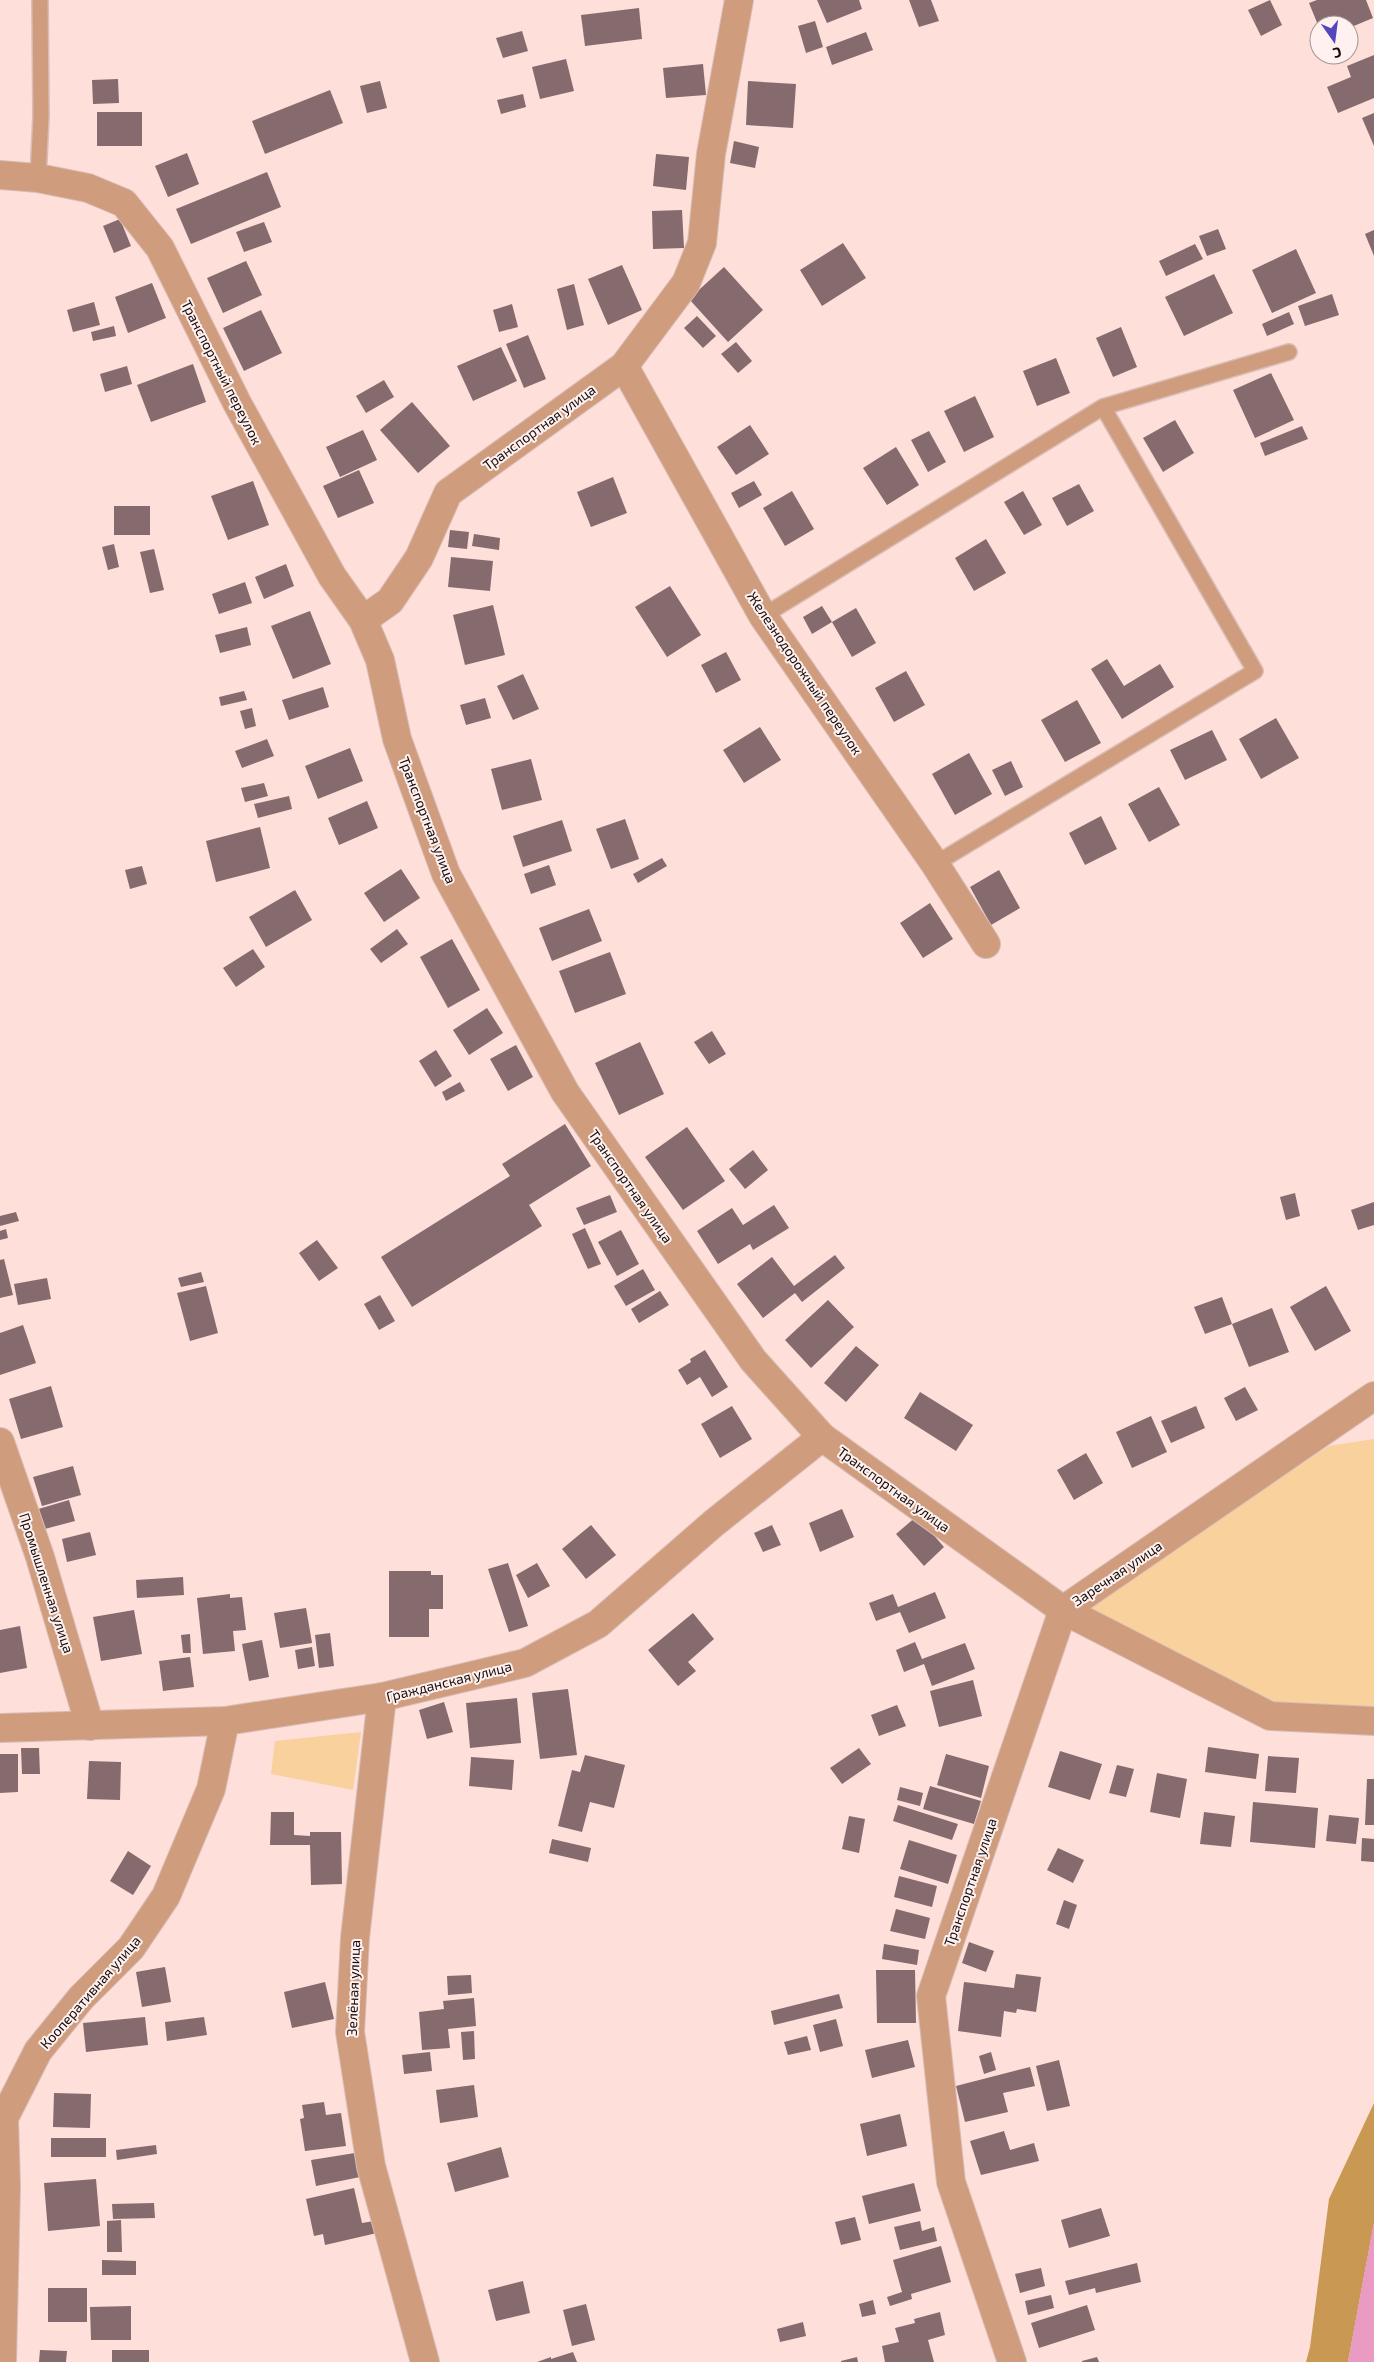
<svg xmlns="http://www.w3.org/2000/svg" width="1374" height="2362" viewBox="0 0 1374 2362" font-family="'Exo 2',sans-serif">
  <rect width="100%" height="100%" fill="#fedfd9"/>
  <g fill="#f8d19c">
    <path d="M1374 1439V1716L1268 1711 1079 1610 1329 1446Z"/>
    <path d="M361 1732 353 1790 271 1774 275 1741Z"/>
  </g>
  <path fill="#c99852" d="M1374 2103V2223L1348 2362H1306L1310 2347 1329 2199Z"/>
  <path fill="#e99bc3" d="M1374 2223V2362H1348L1373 2227Z"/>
  <g fill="#856a6e">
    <path d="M817 0H859L862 9 827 23Z"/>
    <path d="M909 0H931L939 21 919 27Z"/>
    <path d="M1270 0 1282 25 1261 36 1248 10Z"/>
    <path d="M1317 0H1366L1373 18 1349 28V25H1318L1309 3Z"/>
    <path d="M639 8 642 39 585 46 581 15Z"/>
    <path d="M815 21 823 47 806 53 798 26Z"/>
    <path d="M522 31 528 51 503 58 496 38Z"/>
    <path d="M866 32 873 50 832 65 826 47Z"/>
    <path d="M1374 55V98L1338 113 1327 87 1351 77 1347 66Z"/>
    <path d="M566 59 574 91 540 99 532 67Z"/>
    <path d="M703 64 706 95 666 98 663 68Z"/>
    <path d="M118 79 119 103 93 104 92 80Z"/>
    <path d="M380 81 387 108 367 113 360 86Z"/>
    <path d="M748 81 796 84 793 128 746 125Z"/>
    <path d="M330 90 343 123 265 154 252 121Z"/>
    <path d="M523 94 526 107 501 114 497 100Z"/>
    <rect x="97" y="112" width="45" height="34"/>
    <path d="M1374 113V146L1362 118Z"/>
    <path d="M734 141 759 147 755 168 730 163Z"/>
    <path d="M187 153 199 184 168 197 155 166Z"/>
    <path d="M656 154 689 157 686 190 653 186Z"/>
    <path d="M267 172 281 207 191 244 176 209Z"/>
    <path d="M682 210 684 248 653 249 652 211Z"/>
    <path d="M120 219 131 246 114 253 103 226Z"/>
    <path d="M264 222 272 242 244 252 236 232Z"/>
    <path d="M1218 229 1226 249 1207 256 1199 236Z"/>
    <path d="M1374 230V256L1365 234Z"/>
    <path d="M843 243 866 278 822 306 800 270Z"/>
    <path d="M1195 244 1203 259 1166 276 1159 261Z"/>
    <path d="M1296 249 1316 293 1272 313 1252 270Z"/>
    <path d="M246 261 262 295 223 313 207 278Z"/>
    <path d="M622 265 642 310 608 325 588 279Z"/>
    <path d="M724 267 763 310 728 342 689 299Z"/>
    <path d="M1214 274 1233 313 1184 336 1165 297Z"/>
    <path d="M152 283 166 318 128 333 115 297Z"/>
    <path d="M574 284 584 325 567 330 557 289Z"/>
    <path d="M1332 294 1339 315 1305 326 1298 306Z"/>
    <path d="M94 302 100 325 73 332 67 310Z"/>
    <path d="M512 304 518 327 499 332 493 310Z"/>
    <path d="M261 310 282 353 244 371 223 328Z"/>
    <path d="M1289 312 1294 324 1267 336 1262 324Z"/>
    <path d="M697 316 716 336 703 348 684 328Z"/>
    <path d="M114 326 116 336 93 341 91 332Z"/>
    <path d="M1121 327 1137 367 1113 377 1096 338Z"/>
    <path d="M528 335 546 379 524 388 506 344Z"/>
    <path d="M736 342 752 361 738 373 721 354Z"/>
    <path d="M501 347 517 381 473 401 457 366Z"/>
    <path d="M1056 358 1070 393 1037 406 1023 371Z"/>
    <path d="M193 364 206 402 151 422 137 385Z"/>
    <path d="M127 366 132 384 105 392 100 374Z"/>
    <path d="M1271 373 1294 420 1255 438 1233 390Z"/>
    <path d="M384 380 394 397 366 413 356 396Z"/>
    <path d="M975 396 994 437 964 452 944 411Z"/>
    <path d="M412 402 450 446 418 473 380 430Z"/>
    <path d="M1175 420 1194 453 1163 472 1143 438Z"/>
    <path d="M750 425 769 454 736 475 717 447Z"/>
    <path d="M1302 426 1308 439 1265 456 1260 443Z"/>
    <path d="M363 430 377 460 340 477 326 447Z"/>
    <path d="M929 431 946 462 928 472 911 440Z"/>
    <path d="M896 447 919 485 887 505 863 468Z"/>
    <path d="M359 470 374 503 338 518 323 486Z"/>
    <path d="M613 477 627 513 591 527 577 492Z"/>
    <path d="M253 481 269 525 228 540 211 496Z"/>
    <path d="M754 481 762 495 739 508 731 493Z"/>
    <path d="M1079 484 1094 511 1067 526 1052 498Z"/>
    <path d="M792 491 814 529 785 546 763 508Z"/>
    <path d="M1023 491 1042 525 1024 535 1004 502Z"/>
    <rect x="114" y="506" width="36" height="29"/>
    <path d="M450 530 469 532 467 549 448 547Z"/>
    <path d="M474 534 500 538 499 550 472 546Z"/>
    <path d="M986 539 1006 573 974 591 955 558Z"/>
    <path d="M114 544 119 567 108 570 102 547Z"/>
    <path d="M154 549 164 590 150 593 140 552Z"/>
    <path d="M451 557 493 561 490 591 448 587Z"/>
    <path d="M286 564 294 586 264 599 255 577Z"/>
    <path d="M245 582 252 603 219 614 212 594Z"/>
    <path d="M670 586 701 635 667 657 635 607Z"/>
    <path d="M493 605 505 655 465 665 453 615Z"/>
    <path d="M822 606 832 622 812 634 803 617Z"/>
    <path d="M856 608 876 643 852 657 832 622Z"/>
    <path d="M310 611 331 664 293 679 271 626Z"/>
    <path d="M247 627 251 645 220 653 215 635Z"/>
    <path d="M726 652 741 680 716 693 701 665Z"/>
    <path d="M1107 659 1124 686 1160 664 1174 687 1122 719 1091 669Z"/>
    <path d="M906 671 925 705 894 722 875 688Z"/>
    <path d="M523 674 539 709 513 720 497 686Z"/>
    <path d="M323 687 329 707 289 720 282 700Z"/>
    <path d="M244 691 247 700 221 706 219 697Z"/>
    <path d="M485 698 491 718 466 725 460 705Z"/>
    <path d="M1077 700 1101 743 1065 762 1041 720Z"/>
    <path d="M252 708 256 726 245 729 240 711Z"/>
    <path d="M1276 718 1299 758 1261 779 1239 739Z"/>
    <path d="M760 727 781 760 744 783 723 750Z"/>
    <path d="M1212 730 1227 760 1185 780 1170 750Z"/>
    <path d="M267 739 274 756 242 768 235 751Z"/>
    <path d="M350 748 363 781 318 799 305 766Z"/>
    <path d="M969 753 992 794 955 815 932 774Z"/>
    <path d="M531 759 542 800 502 810 491 769Z"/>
    <path d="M1011 761 1023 787 1005 796 992 770Z"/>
    <path d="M264 783 268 796 245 802 241 788Z"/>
    <path d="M1159 787 1180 825 1149 842 1128 804Z"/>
    <path d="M289 796 292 809 258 818 254 804Z"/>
    <path d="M367 801 378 828 339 845 328 818Z"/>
    <path d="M1101 816 1117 849 1085 865 1069 833Z"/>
    <path d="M625 819 639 859 611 869 596 829Z"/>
    <path d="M562 820 572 851 523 867 513 836Z"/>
    <path d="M260 827 270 868 216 882 206 841Z"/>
    <path d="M662 858 667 866 638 883 633 874Z"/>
    <path d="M549 865 556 885 531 894 524 874Z"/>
    <path d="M142 866 147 884 130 889 125 870Z"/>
    <path d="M401 869 420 898 384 922 364 893Z"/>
    <path d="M999 870 1020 908 991 925 970 887Z"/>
    <path d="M295 890 312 920 266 947 249 917Z"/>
    <path d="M930 903 953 939 923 958 900 923Z"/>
    <path d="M589 909 602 941 552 961 539 928Z"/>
    <path d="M397 929 408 944 381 963 370 949Z"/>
    <path d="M452 939 480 990 448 1008 420 957Z"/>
    <path d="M253 949 265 967 236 987 223 968Z"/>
    <path d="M610 952 626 994 575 1013 559 971Z"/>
    <path d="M487 1008 503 1033 469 1055 453 1030Z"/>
    <path d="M712 1031 726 1054 709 1064 694 1042Z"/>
    <path d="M640 1042 664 1094 619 1115 595 1063Z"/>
    <path d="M516 1045 533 1077 508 1091 490 1059Z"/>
    <path d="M436 1050 452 1076 435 1087 419 1061Z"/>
    <path d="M460 1082 465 1091 446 1101 442 1092Z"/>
    <path d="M565 1124 591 1166 529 1205 542 1226 412 1307 381 1257 510 1176 502 1164Z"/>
    <path d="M687 1127 725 1181 683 1210 645 1157Z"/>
    <path d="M753 1150 768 1170 745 1189 729 1169Z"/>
    <path d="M1295 1193 1300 1216 1286 1220 1280 1197Z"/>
    <path d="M610 1195 617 1212 584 1225 576 1208Z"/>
    <path d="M1374 1202V1225L1358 1230 1351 1210Z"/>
    <path d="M774 1205 789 1228 753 1250 750 1244 718 1264 697 1231 732 1208 743 1225Z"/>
    <path d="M16 1212 19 1221 0 1226V1216Z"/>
    <path d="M585 1228 601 1264 588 1269 572 1234Z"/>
    <path d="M6 1229 8 1238 0 1240V1231Z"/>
    <path d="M621 1230 639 1264 617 1276 598 1242Z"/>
    <path d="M317 1240 338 1268 319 1281 299 1253Z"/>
    <path d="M835 1255 845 1268 802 1302 795 1293 763 1318 737 1284 772 1257 794 1286Z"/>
    <path d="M4 1259 13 1295 0 1298V1260Z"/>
    <path d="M643 1269 655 1290 626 1306 614 1286Z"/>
    <path d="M201 1272 204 1282 181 1287 178 1278Z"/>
    <path d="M47 1278 51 1299 18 1305 14 1284Z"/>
    <path d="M206 1286 218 1333 190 1341 177 1293Z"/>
    <path d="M1326 1286 1351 1331 1315 1351 1290 1307Z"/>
    <path d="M660 1291 669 1305 639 1323 631 1309Z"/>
    <path d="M380 1295 395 1321 379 1330 364 1304Z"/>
    <path d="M1222 1297 1232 1324 1272 1308 1289 1352 1249 1367 1232 1324 1205 1334 1194 1307Z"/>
    <path d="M828 1300 854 1327 811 1368 785 1340Z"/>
    <path d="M23 1325 36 1363 0 1375V1333Z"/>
    <path d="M856 1346 879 1365 846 1402 824 1383Z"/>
    <path d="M705 1350 728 1387 712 1397 700 1377 687 1385 678 1370 691 1362 690 1359Z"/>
    <path d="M51 1386 63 1427 21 1439 9 1399Z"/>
    <path d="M1245 1387 1258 1410 1236 1421 1224 1398Z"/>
    <path d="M920 1392 973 1425 956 1451 904 1418Z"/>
    <path d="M732 1406 752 1439 720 1458 701 1424Z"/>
    <path d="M1196 1406 1205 1428 1171 1443 1161 1421Z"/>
    <path d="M1151 1416 1167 1452 1132 1468 1116 1432Z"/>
    <path d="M1086 1453 1103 1483 1074 1500 1057 1470Z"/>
    <path d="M73 1466 81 1495 42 1506 33 1477Z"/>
    <path d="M69 1500 75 1521 41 1530 35 1510Z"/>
    <path d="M842 1509 854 1537 820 1552 809 1523Z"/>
    <path d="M917 1516 944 1547 924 1566 896 1534Z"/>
    <path d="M591 1525 616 1555 586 1579 562 1549Z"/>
    <path d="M772 1525 781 1545 763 1552 754 1533Z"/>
    <path d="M90 1532 96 1555 67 1562 62 1539Z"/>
    <path d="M508 1563 528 1626 509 1632 488 1569Z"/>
    <path d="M537 1563 550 1586 528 1598 516 1575Z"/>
    <path d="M389 1571H431V1575H443V1609H429V1637H389Z"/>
    <path d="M183 1577 184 1595 137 1598 136 1580Z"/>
    <path d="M935 1592 946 1618 909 1633 900 1612 876 1621 869 1603 893 1594 898 1607Z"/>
    <path d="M230 1594V1598L242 1597 246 1630 233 1631 235 1651 203 1654 197 1598Z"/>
    <path d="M306 1608 312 1643 280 1648 274 1613Z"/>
    <path d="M134 1610 142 1654 101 1661 93 1617Z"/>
    <path d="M693 1613 714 1639 688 1662 696 1671 678 1686 648 1650Z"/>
    <path d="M20 1626 27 1668 0 1673V1630Z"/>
    <path d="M330 1633 334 1666 319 1668 315 1635Z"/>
    <path d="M190 1634 191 1653H183L181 1635Z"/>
    <path d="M262 1640 269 1677 249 1681 242 1644Z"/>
    <path d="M915 1642 922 1659 965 1643 975 1669 932 1686 924 1664 904 1672 896 1650Z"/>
    <path d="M312 1647 315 1666 298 1669 295 1650Z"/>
    <path d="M190 1657 194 1687 163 1691 159 1661Z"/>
    <path d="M973 1680 982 1716 939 1727 930 1691Z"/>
    <path d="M568 1689 577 1755 540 1759 532 1693Z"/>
    <path d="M517 1698 521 1743 470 1748 466 1703Z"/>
    <path d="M444 1702 453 1732 427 1739 419 1710Z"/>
    <path d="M897 1705 906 1726 879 1736 871 1715Z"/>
    <path d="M1208 1747 1259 1754 1256 1779 1205 1772Z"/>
    <path d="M21 1748H39L40 1774H22Z"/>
    <path d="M859 1748 871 1764 842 1784 830 1768Z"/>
    <path d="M1060 1751 1102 1764 1090 1800 1048 1787Z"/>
    <path d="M0 1754H18V1792L0 1793Z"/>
    <path d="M946 1754 989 1766 981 1798 937 1785Z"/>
    <path d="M585 1755 625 1765 614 1808 590 1802 582 1832 558 1826 572 1770 580 1772Z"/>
    <path d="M1268 1756 1299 1758 1296 1793 1265 1791Z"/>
    <path d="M471 1757 514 1760 512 1790 469 1786Z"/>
    <path d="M89 1761 121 1762 120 1800 87 1799Z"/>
    <path d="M1117 1765 1134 1769 1126 1797 1109 1793Z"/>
    <path d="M1157 1773 1187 1779 1180 1818 1150 1812Z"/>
    <path d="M1367 1779H1374V1825H1365Z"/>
    <path d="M930 1786 981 1801 974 1824 923 1809Z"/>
    <path d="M900 1787 923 1793 920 1806 897 1800Z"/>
    <path d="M1253 1802 1318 1808 1315 1848 1250 1842Z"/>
    <path d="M898 1805 958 1824 952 1840 893 1821Z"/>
    <path d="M271 1812H294V1835L310 1836V1832H341L342 1884 311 1885 310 1845H270Z"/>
    <path d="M1204 1812 1235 1816 1231 1847 1200 1844Z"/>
    <path d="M1329 1815 1359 1818 1356 1844 1326 1841Z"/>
    <path d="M849 1816 865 1819 859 1853 842 1849Z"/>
    <path d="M1362 1838 1374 1839V1862L1361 1861Z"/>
    <path d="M552 1839 591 1848 588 1862 549 1853Z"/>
    <path d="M909 1840 957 1855 948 1884 900 1869Z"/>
    <path d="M1058 1848 1084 1860 1073 1883 1047 1870Z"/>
    <path d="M128 1851 151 1866 133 1895 110 1881Z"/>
    <path d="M899 1876 937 1886 932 1907 894 1897Z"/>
    <path d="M1064 1900 1077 1905 1069 1929 1056 1924Z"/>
    <path d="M896 1909 930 1918 925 1939 890 1931Z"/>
    <path d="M969 1942 994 1951 986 1972 962 1963Z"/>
    <path d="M884 1944 919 1950 917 1965 882 1959Z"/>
    <path d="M165 1967 171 2002 142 2007 136 1972Z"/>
    <path d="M876 1970H915L916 2023H877Z"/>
    <path d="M1016 1974 1041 1977 1036 2012 1017 2009 1016 2013 1004 2011 1001 2037 958 2031 964 1982 1014 1988Z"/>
    <path d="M471 1975 472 1993 448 1995 447 1976Z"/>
    <path d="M325 1982 334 2019 292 2028 284 1992Z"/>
    <path d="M839 1994 843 2008 774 2025 771 2011Z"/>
    <path d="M474 1998 476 2026 448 2029 450 2048 422 2050 419 2012 444 2009 443 2001Z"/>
    <path d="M145 2017 148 2045 86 2052 83 2023Z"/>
    <path d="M204 2017 207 2035 167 2041 165 2022Z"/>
    <path d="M836 2019 843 2046 820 2052 813 2025Z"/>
    <path d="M474 2031 475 2059 463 2060 461 2032Z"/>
    <path d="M807 2036 811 2050 788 2055 784 2042Z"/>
    <path d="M908 2040 915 2067 872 2078 865 2050Z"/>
    <path d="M430 2052 432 2071 404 2074 402 2055Z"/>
    <path d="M991 2052 996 2070 984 2074 979 2056Z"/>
    <path d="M1059 2060 1070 2106 1047 2111 1036 2066Z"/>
    <path d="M1030 2067 1035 2086 1003 2093 1008 2112 965 2122 956 2086Z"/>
    <path d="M474 2085 478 2117 440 2123 436 2090Z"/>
    <path d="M54 2093 91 2094 90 2128 53 2127Z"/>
    <path d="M324 2102 326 2115 341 2113 346 2146 305 2151 300 2119 304 2118 302 2105Z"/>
    <path d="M900 2114 907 2146 867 2156 860 2124Z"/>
    <path d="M1004 2131 1010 2150 1034 2143 1039 2161 981 2175 970 2141Z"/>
    <rect x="51" y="2138" width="55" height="19"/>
    <path d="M156 2145 157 2154 117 2160 116 2150Z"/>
    <path d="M501 2147 509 2177 455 2192 447 2163Z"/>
    <path d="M355 2153 360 2177 316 2186 311 2160Z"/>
    <path d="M96 2179 100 2226 48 2231 44 2183Z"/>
    <path d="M914 2183 921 2211 869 2224 862 2196Z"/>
    <path d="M354 2188 362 2223 374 2221 377 2233 325 2245 323 2234 314 2236 306 2199Z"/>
    <path d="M154 2203 155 2218 113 2219 112 2204Z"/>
    <path d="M1101 2208 1110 2236 1069 2248 1061 2220Z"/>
    <path d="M855 2217 861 2240 841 2245 835 2222Z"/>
    <path d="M121 2220 122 2252H107V2221Z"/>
    <path d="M920 2221 922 2231 934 2227 937 2241 900 2250 894 2227Z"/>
    <path d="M941 2246 951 2282 911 2294 912 2299 890 2306 887 2297 902 2292 893 2260Z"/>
    <path d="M102 2260 136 2261V2275H102Z"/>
    <path d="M1137 2263 1141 2282 1096 2293 1095 2288 1069 2295 1065 2281Z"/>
    <path d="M1041 2268 1045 2286 1020 2293 1015 2274Z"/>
    <path d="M523 2281 530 2313 496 2321 488 2290Z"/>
    <rect x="48" y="2288" width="39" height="34"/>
    <path d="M1051 2295 1054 2308 1028 2315 1025 2301Z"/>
    <path d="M873 2300 876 2314 862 2317 859 2304Z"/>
    <path d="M586 2304 595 2340 572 2346 563 2310Z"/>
    <path d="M1087 2305 1095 2330 1039 2348 1031 2323Z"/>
    <path d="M131 2306V2340H91L90 2307Z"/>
    <path d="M940 2312 945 2335 928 2340 934 2362H885L882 2346 899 2342 895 2328 915 2323 914 2319Z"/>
    <path d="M803 2322 806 2336 780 2342 777 2329Z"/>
    <path d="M40 2350 67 2351 66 2362H39Z"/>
    <rect x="112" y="2350" width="37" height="12"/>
    <path d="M573 2352 577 2362H537L551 2357V2359Z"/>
    <path d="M857 2357 858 2362H841V2361Z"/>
    <path d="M1097 2357 1099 2362H1082V2361Z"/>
  </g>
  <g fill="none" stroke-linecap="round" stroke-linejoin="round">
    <g stroke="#d9bdb8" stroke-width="18">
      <g id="lane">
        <path d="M38 178 41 116 40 0"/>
        <path d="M763 616 1103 407 1289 352"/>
        <path d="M935 864 1255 671 1103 407"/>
      </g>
    </g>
    <g stroke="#d9bdb8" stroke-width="30">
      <g id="street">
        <path d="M0 175 38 178 88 188 124 203 160 248 237 403 332 576 363 620 380 660 397 739 446 874 565 1092 753 1360 822 1437 1063 1610 931 1996 951 2182 1012 2362"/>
        <path d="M624 366 763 616 935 864 986 944"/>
        <path d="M363 620 390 601 419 558 448 493 624 366 686 283 702 243 711 154 739 0"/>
        <path d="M1374 1396 1063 1610 1270 1716 1374 1721"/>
        <path d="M0 1442 40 1557 90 1726"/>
        <path d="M382 1697 355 1938 350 2032 371 2166 425 2362"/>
        <path d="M0 1728 225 1721 382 1697 525 1663 598 1624 714 1523 822 1437"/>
        <path d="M2 2362 6 2186 4 2118 38 2051 81 1998 131 1948 166 1896 211 1789 225 1721"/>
      </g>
    </g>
    <use href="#lane" stroke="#cf9d7e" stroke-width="15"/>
    <use href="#street" stroke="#cf9d7e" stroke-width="28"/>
  </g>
  <g text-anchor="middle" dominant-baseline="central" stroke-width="4" stroke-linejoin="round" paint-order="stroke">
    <g font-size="14" fill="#150b0a" stroke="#fef1ef">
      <text transform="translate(222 372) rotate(63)">Транспортный переулок</text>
      <text transform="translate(539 427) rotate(-36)">Транспортная улица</text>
      <text transform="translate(805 673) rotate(56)">Железнодорожный переулок</text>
      <text transform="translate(428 820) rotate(69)">Транспортная улица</text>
      <text transform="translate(631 1186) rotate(55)">Транспортная улица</text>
      <text transform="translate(894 1489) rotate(36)">Транспортная улица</text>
      <text transform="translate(1117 1573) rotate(-34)">Заречная улица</text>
      <text transform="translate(47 1583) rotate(72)">Промышленная улица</text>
      <text transform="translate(449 1681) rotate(-14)">Гражданская улица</text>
      <text transform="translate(970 1882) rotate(-71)">Транспортная улица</text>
      <text transform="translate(353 1988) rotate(-88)">Зелёная улица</text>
      <text transform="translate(90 1992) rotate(-49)">Кооперативная улица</text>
    </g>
  </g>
  <g transform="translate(1334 40) rotate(166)"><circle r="24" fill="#fef1ef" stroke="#a19593"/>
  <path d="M0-4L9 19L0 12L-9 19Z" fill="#5446be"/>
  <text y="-8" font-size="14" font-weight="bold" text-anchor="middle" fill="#150b0a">С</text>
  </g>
</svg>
